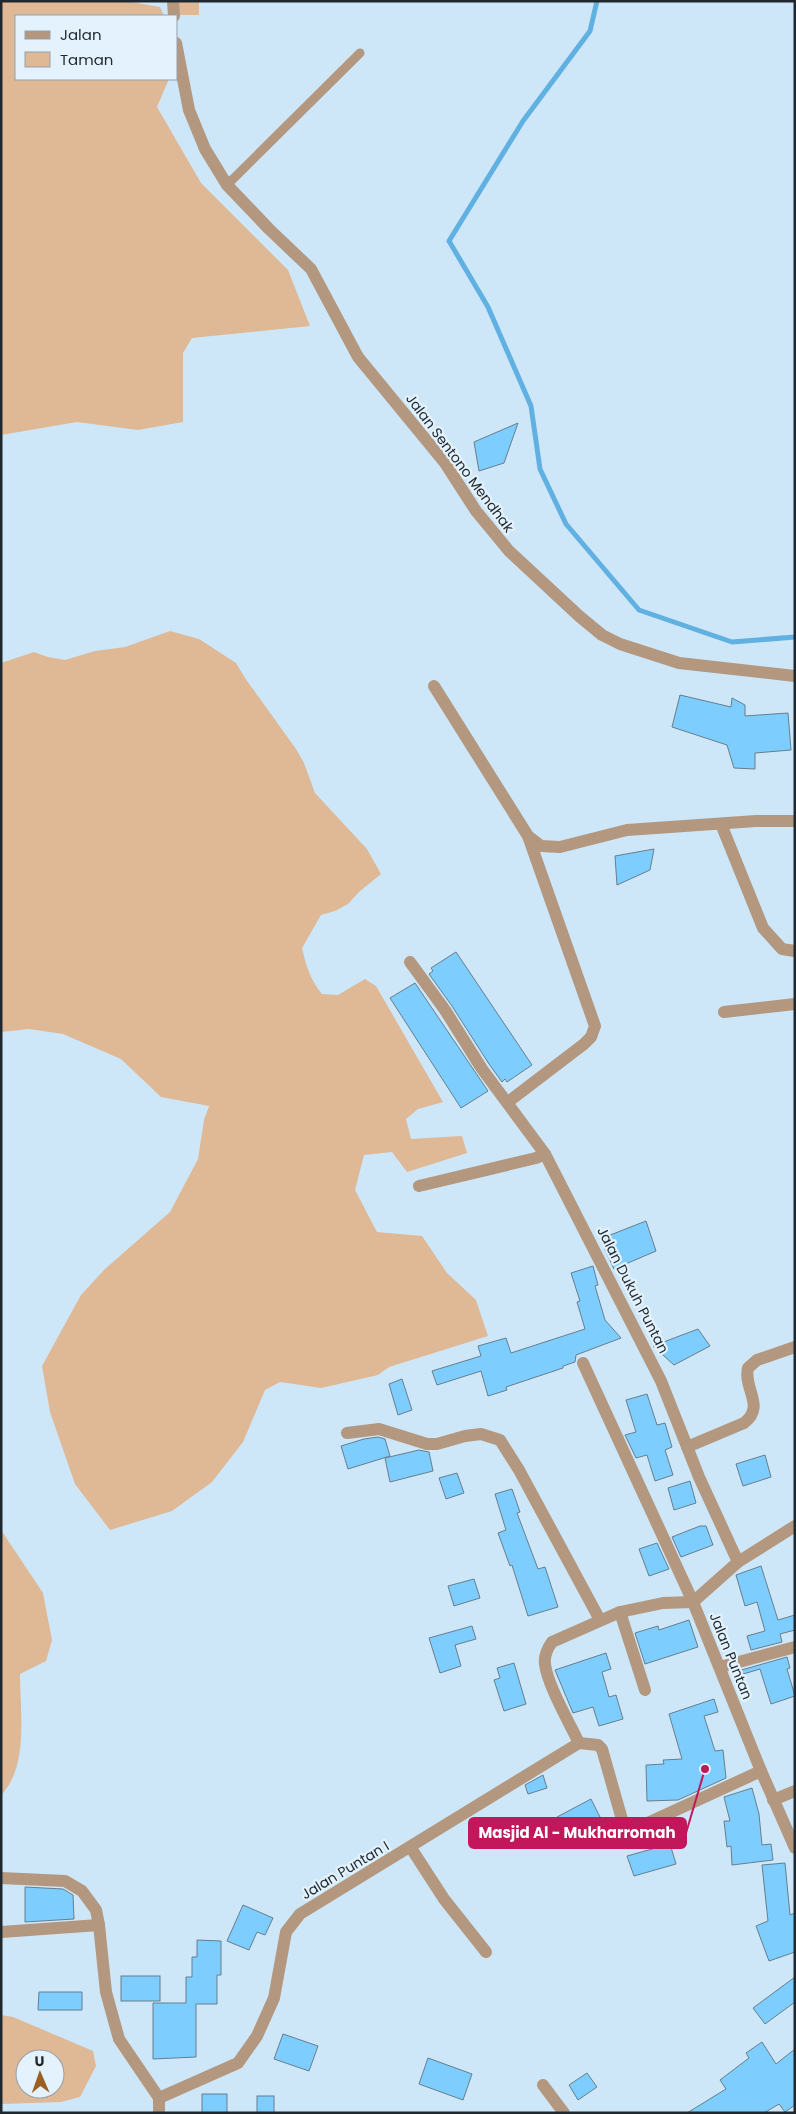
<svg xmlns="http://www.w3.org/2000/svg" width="796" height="2114" viewBox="0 0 796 2114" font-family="Poppins,sans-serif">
  <rect width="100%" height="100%" fill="#cde7f8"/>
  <g fill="#dfb896" fill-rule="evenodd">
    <path d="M1 1H126L160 7 164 16H16V79H169L157 107 201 183 288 270 310 326 192 338 183 353V422L138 430 77 422 1 435Z"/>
    <rect x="176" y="1" width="23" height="14"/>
    <path d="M170 631 199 639 236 663 245 678 296 749 304 763 315 793 367 849 381 874 359 892 348 904 335 911 321 915 302 948C306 965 310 980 322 994L338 995 365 979 376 986 443 1102 418 1109 406 1119 411 1139 462 1136 467 1153 407 1172 392 1152 364 1155 355 1190 377 1232 422 1236 447 1273 476 1300 488 1336 389 1367 378 1375 321 1388 280 1382 265 1390 243 1442 212 1482 172 1511 110 1530 75 1484 50 1412 42 1366 81 1295 105 1269 170 1212 198 1159 204 1120 209 1106 161 1097 121 1059 63 1034 29 1029 1 1032V663L34 652 48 657 65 660 95 651 125 647Z"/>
    <path d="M1 1530 43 1593 52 1640 46 1661 20 1674C20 1710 29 1767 1 1795Z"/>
    <path d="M1 2015 13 2017 93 2051 96 2066 80 2097 61 2102 1 2104ZM25 2059H55V2089H25Z"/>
  </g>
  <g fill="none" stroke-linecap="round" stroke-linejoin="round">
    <path stroke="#60b0e1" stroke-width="5" d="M597 1 590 31 523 121 449 241 488 307 531 406 540 469 566 524 639 610 732 642 795 637"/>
  </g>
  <g fill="#7dcdfe" stroke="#667e8d">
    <path d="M518 423 504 463 479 471 474 442Z"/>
    <path d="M680 695 731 707 732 698 745 705V716L788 713 791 750 755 753V769L734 768 727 745 672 727Z"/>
    <path d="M654 849 650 870 617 885 615 856Z"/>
    <path d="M456 952 532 1065 507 1082 505 1079 502 1082 489 1064 452 1006 429 974 433 971 431 968Z"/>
    <path d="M415 983 488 1091 461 1108 390 998Z"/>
    <path d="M646 1221 656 1251 614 1269 600 1239Z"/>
    <path d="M593 1266 598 1285 595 1286 605 1320 621 1338 576 1355 575 1362 563 1366V1368L506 1387 507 1390 488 1396 481 1371 437 1385 432 1371 481 1356 478 1346 506 1338 511 1353 585 1329 577 1302 580 1301 571 1273Z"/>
    <path d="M698 1329 710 1346 674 1365 653 1346Z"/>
    <path d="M402 1379 412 1410 398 1415 389 1384Z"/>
    <path d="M647 1394 657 1425 665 1423 672 1447 665 1450 673 1475 655 1481 647 1455 636 1458 625 1435 636 1432 626 1400Z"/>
    <path d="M378 1437 385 1439 390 1456 348 1469 341 1446 364 1439Z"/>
    <path d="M419 1450 429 1452 433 1471 390 1482 385 1458Z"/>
    <path d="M765 1455 771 1477 743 1486 736 1464Z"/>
    <path d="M457 1473 464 1493 446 1499 439 1478Z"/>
    <path d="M690 1481 696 1503 674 1510 668 1488Z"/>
    <path d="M512 1489 520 1512 517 1513 538 1569 545 1567 558 1607 528 1616 512 1565 510 1566 498 1533 506 1530 495 1494Z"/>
    <path d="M700 1526H706L713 1545 681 1557 672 1537Z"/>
    <path d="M657 1543 669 1569 649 1576 639 1549Z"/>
    <path d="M761 1566 778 1620 795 1615V1630L780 1634 782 1642 751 1650 747 1636 765 1631 757 1602 745 1606 736 1575Z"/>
    <path d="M474 1579 480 1598 454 1606 448 1586Z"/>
    <path d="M689 1620 698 1647 645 1664 635 1633 658 1626 659 1630Z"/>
    <path d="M472 1626 476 1639 455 1645 461 1666 440 1673 429 1638Z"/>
    <path d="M606 1653 611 1669 602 1672 609 1697 616 1695 623 1719 599 1726 593 1707 573 1713 555 1670Z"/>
    <path d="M787 1657 790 1668 787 1669 795 1696 771 1704 760 1669 740 1675 738 1671Z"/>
    <path d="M514 1663 526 1704 504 1711 494 1680 500 1678 497 1668Z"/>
    <path d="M714 1699 718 1712 704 1716 715 1751 723 1750 726 1778 678 1800 647 1801 646 1765 664 1764 663 1760 682 1759 669 1714Z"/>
    <path d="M543 1775 547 1788 528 1794 525 1785Z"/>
    <path d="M752 1788 759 1814 762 1845 771 1844 773 1860 732 1865 731 1846 727 1847 724 1821H730L724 1797Z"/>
    <path d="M591 1799 600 1817 566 1834 557 1817Z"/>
    <path d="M670 1844 676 1864 634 1876 627 1856Z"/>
    <path d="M785 1863 790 1915 795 1913V1952L769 1961 756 1926 768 1921 762 1865Z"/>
    <path d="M25 1887 63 1889 73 1895 74 1919 25 1922Z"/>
    <path d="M243 1905 273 1918 265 1935 257 1932 249 1950 227 1941Z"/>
    <path d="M197 1940 221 1941V1975H217V2004H196V2057L153 2059V2003H186V1977H192V1957H197Z"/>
    <rect x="121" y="1976" width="39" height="25"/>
    <path d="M795 1977V2002L765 2024 753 2008Z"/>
    <path d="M39 1992H82V2010H38Z"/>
    <path d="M283 2034 318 2046 309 2071 274 2059Z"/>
    <path d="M762 2042 776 2064 795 2049V2105L785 2112 779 2104 764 2113H687L726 2089 720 2080 749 2058 746 2053Z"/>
    <path d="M428 2058 472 2074 463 2100 419 2084Z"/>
    <path d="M587 2073 597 2087 578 2100 569 2085Z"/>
    <rect x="202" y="2094" width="25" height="19"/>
    <rect x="257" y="2096" width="17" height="17"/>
  </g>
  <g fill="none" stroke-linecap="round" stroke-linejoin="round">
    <path stroke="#b3977f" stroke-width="9" d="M227 185 360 53"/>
    <g stroke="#b3977f" stroke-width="12">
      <path d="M173 1 174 16"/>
      <path d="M176 43 189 110 205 149 227 185 269 229 311 269 358 357 445 463 476 511 509 551 579 616 602 635 620 644 679 663 795 676"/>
      <path d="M434 686 528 836 541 846 560 847 627 830 756 821H795"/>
      <path d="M721 824 763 928 782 949 795 951"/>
      <path d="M410 962 445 1010 482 1069 545 1154"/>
      <path d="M724 1012 795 1004"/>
      <path d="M508 1102 584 1044 591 1037 595 1026 528 836"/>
      <path d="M419 1186 536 1158 545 1154 661 1381 699 1477 738 1562"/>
      <path d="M583 1363 693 1602 738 1562 795 1526"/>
      <path d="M347 1433 379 1429 427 1444H437L465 1436 481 1434 500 1440 519 1470 600 1620"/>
      <path d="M687 1447 744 1423C766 1406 743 1389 748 1368L757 1360 795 1347"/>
      <path d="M620 1612 645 1690"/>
      <path d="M720 1667 795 1647"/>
      <path d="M579 1743C570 1724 547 1684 545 1664 544 1656 547 1649 552 1642L620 1612 663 1603 693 1602 761 1771 795 1848"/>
      <path d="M579 1743 598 1745 602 1749 623 1823 630 1827H639L761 1771"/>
      <path d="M773 1800 795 1791"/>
      <path d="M411 1848 444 1899 486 1952"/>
      <path d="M1 1878 65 1881 82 1891 96 1910 99 1925 106 1992 119 2039 159 2098"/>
      <path d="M1 1932 99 1925"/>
      <path d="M543 2085 564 2113"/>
      <path d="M159 2113V2098L238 2063 257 2036 274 1998 286 1932 300 1914 579 1743"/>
    </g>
  </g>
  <g text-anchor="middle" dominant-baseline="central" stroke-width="4.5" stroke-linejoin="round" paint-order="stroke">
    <g font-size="14" fill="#1e282e" stroke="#e3f2fd">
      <text transform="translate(460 463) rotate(53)">Jalan Sentono Mendhak</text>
      <text transform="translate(633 1290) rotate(63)">Jalan Dukuh Puntan</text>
      <text transform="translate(731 1656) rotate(68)">Jalan Puntan</text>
      <text transform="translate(345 1870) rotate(-31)">Jalan Puntan I</text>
    </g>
  </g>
  <path fill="none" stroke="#c2185b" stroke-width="2" d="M705 1769L686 1833"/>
  <circle fill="#c2185b" stroke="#e3f2fd" stroke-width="2" cx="705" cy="1769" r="5"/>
  <rect fill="#c2185b" stroke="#c2185b" stroke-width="2" x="469" y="1818" width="217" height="30" rx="5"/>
  <g font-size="15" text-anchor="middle" font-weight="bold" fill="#fff">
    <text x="577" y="1838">Masjid Al - Mukharromah</text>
  </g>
  <rect width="796" height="2114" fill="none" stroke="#1e282e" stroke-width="5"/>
  <rect x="15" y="15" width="162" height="65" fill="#e3f2fd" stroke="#94a1aa"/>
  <rect x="25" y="31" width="25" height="8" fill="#b3977f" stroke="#94a1aa"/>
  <text x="60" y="40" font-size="15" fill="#1e282e">Jalan</text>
  <rect x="25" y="52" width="25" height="15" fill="#dfb896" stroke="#94a1aa"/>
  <text x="60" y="65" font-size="15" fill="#1e282e">Taman</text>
  <g transform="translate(40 2074) rotate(358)"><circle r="24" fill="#e3f2fd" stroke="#94a1aa"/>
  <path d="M0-4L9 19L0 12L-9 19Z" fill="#9c5f22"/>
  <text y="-8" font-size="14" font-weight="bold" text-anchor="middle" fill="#1e282e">U</text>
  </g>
</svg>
